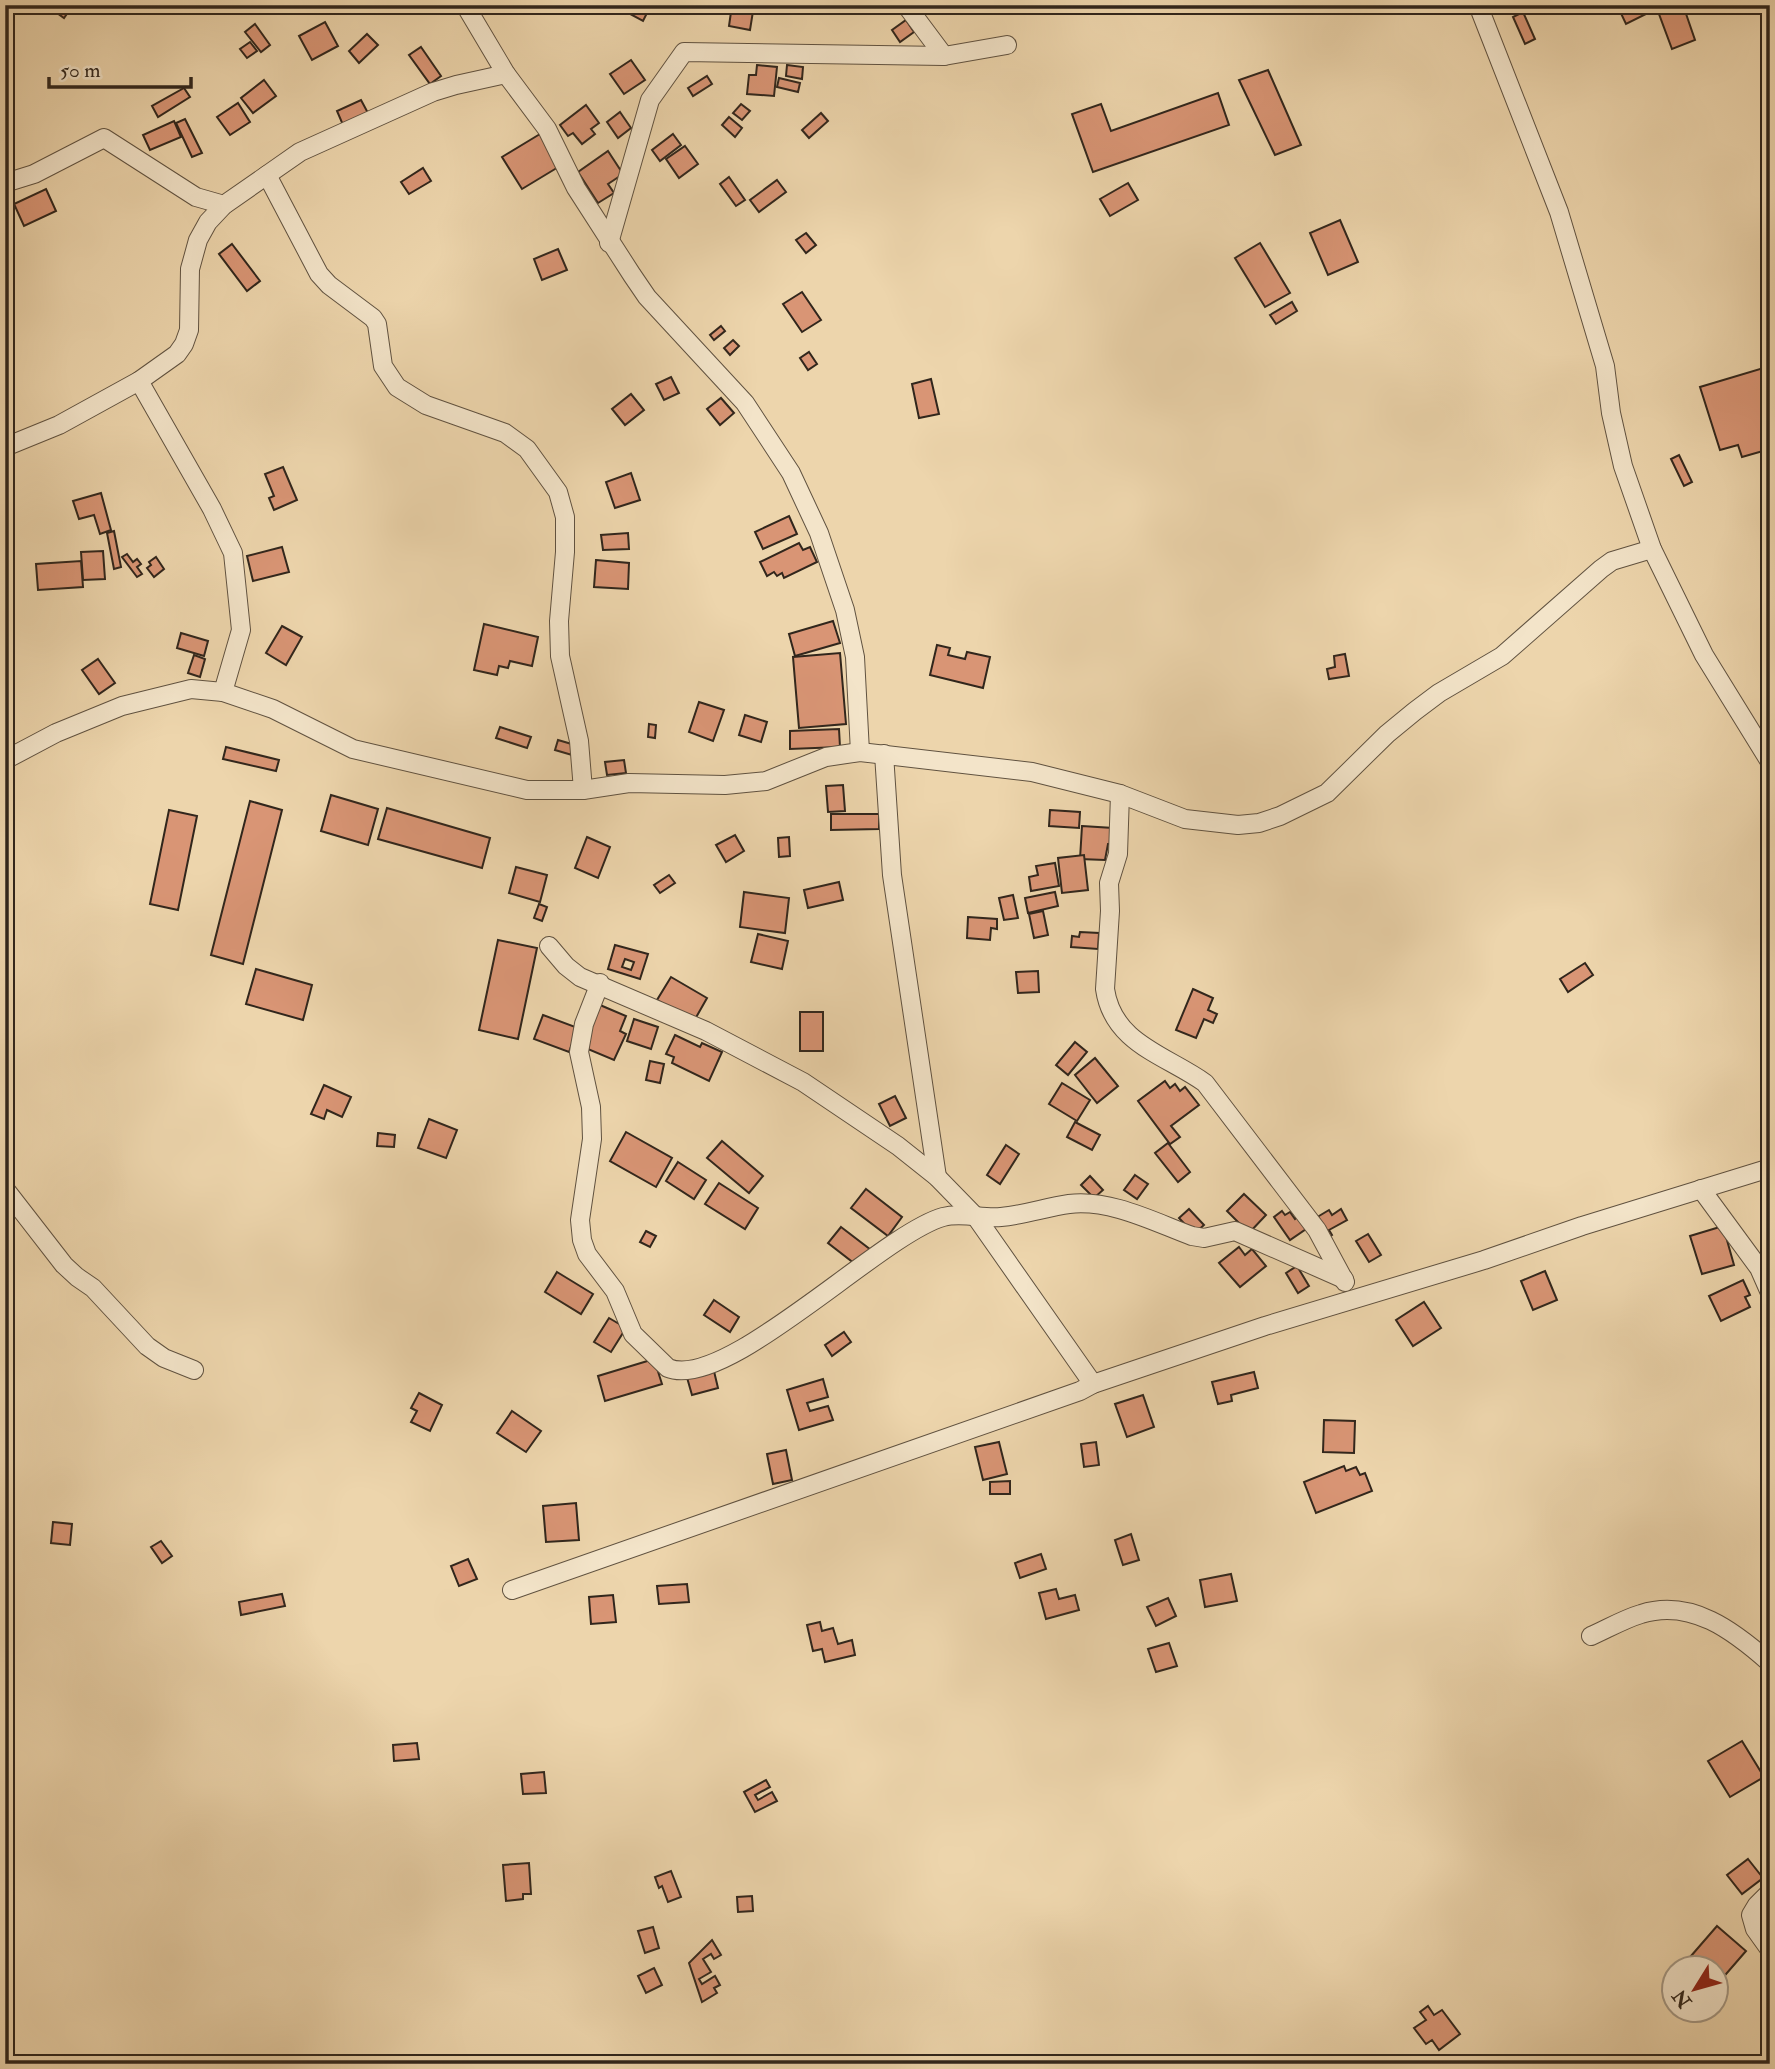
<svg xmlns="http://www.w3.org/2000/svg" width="1775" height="2069" viewBox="0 0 1775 2069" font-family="'IM FELL Double Pica',serif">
  <rect width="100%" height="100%" fill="#edd5ac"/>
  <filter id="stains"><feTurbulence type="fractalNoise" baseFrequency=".00286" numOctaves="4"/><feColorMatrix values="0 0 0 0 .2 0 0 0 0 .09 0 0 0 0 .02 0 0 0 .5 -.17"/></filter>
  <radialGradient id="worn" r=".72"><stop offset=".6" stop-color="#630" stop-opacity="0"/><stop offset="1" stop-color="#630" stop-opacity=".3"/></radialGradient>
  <g fill="#d99575" stroke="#31261c" stroke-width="2" fill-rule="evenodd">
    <path d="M46 5H73L64 18Z"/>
    <path d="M620 5H651L643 21 619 8Z"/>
    <path d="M732 5H754L750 30 729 26Z"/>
    <path d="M1617 5H1653L1650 7 1652 11 1626 24Z"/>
    <path d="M1683 5 1695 40 1672 49 1659 14Z"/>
    <path d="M1523 12 1535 39 1525 44 1513 17Z"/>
    <path d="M906 20 914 32 900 42 892 30Z"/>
    <path d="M325 22 338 46 312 60 299 36Z"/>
    <path d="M255 24 270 45 261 52 245 32Z"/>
    <path d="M367 34 378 45 359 63 349 51Z"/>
    <path d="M250 42 257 51 247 58 240 49Z"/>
    <path d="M421 47 441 76 430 84 409 55Z"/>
    <path d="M631 60 645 80 624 94 610 74Z"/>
    <path d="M757 65 777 67 774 96 747 94 749 75H756Z"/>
    <path d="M787 65 803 67 802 79 786 76Z"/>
    <path d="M1268 70 1301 145 1275 155 1239 80Z"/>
    <path d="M707 76 712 84 693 96 688 88Z"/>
    <path d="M779 78 800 83 798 92 777 87Z"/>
    <path d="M264 80 276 96 253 113 241 98Z"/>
    <path d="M184 88 190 97 158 117 152 106Z"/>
    <path d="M1218 93 1229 125 1093 172 1072 114 1101 104 1111 131Z"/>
    <path d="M361 100 368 113 343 125 337 111Z"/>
    <path d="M238 103 250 122 230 135 217 117Z"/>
    <path d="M741 104 750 111 742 120 733 113Z"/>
    <path d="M586 105 599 123 591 129 595 134 582 144 573 133 568 136 560 125Z"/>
    <path d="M620 112 631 128 618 138 607 122Z"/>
    <path d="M821 113 828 121 809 138 802 130Z"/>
    <path d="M729 117 742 128 735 137 722 125Z"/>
    <path d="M185 119 202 153 192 157 176 123Z"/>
    <path d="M174 121 181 137 150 150 143 135Z"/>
    <path d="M540 134 560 166 522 189 502 157Z"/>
    <path d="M673 134 681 145 660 161 652 150Z"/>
    <path d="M685 146 698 164 679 178 666 159Z"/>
    <path d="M608 151 623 174 608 184 614 193 598 203 578 172Z"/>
    <path d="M423 168 431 181 409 194 401 182Z"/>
    <path d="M729 177 745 200 736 206 720 184Z"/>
    <path d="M777 180 786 192 759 212 750 200Z"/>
    <path d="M1128 183 1138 200 1110 216 1100 199Z"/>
    <path d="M46 189 56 211 24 226 14 204Z"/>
    <path d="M1340 220 1358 262 1328 275 1310 233Z"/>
    <path d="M806 233 816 245 806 253 796 240Z"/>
    <path d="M1260 243 1290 293 1265 307 1235 258Z"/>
    <path d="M232 244 260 281 247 291 219 254Z"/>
    <path d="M558 249 567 270 542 280 534 259Z"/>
    <path d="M802 292 821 320 802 332 783 304Z"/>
    <path d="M1292 302 1297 311 1276 324 1270 315Z"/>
    <path d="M721 326 725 331 714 340 710 335Z"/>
    <path d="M733 340 739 346 730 355 724 348Z"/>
    <path d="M809 352 817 364 808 370 800 358Z"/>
    <path d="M1770 366V449L1742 457 1738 445 1720 450 1700 387Z"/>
    <path d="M671 377 679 393 664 400 656 384Z"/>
    <path d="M931 379 939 414 919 418 912 384Z"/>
    <path d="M631 394 644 410 625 425 612 409Z"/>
    <path d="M721 398 734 413 720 425 707 409Z"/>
    <path d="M1679 455 1692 482 1684 486 1671 459Z"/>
    <path d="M283 467 297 500 274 510 269 498 274 496 265 474Z"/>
    <path d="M631 473 640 500 615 508 606 482Z"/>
    <path d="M101 493 111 530 100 534 94 515 79 519 73 501Z"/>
    <path d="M789 516 797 534 763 549 755 532Z"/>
    <path d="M114 531 121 567 114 569 107 533Z"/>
    <path d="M628 533 629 549 603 550 601 535Z"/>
    <path d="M799 543 803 550 810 547 817 562 784 578 782 573 777 576 774 572 767 576 760 562Z"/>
    <path d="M282 547 289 572 253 581 247 556Z"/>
    <path d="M103 551 105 579 83 580 81 552Z"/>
    <path d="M127 554 133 562 137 559 141 564 137 567 142 574 137 577 122 557Z"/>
    <path d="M156 557 164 569 154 577 147 568 151 565 149 562Z"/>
    <path d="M596 560 629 563 628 589 594 587Z"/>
    <path d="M81 561 83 587 38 590 36 564Z"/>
    <path d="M833 621 840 643 795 656 789 634Z"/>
    <path d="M484 624 538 637 532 666 510 661 508 668 499 666 497 675 474 670Z"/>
    <path d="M282 626 302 637 286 665 266 653Z"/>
    <path d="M181 633 208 641 204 656 177 648Z"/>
    <path d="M937 645 950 648 948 655 965 659 967 652 990 657 983 688 930 675Z"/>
    <path d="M840 653 846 724 799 728 793 657Z"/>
    <path d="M1345 654 1349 676 1329 679 1327 669 1335 667 1334 656Z"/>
    <path d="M194 655 205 659 200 677 188 673Z"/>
    <path d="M98 659 115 683 99 694 82 670Z"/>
    <path d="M699 702 724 710 713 741 689 732Z"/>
    <path d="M745 715 767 722 761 742 739 735Z"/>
    <path d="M649 724 656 725 655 738 648 737Z"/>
    <path d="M500 727 531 737 527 748 496 738Z"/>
    <path d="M839 729 840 747 790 749V731Z"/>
    <path d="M558 740 575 745 572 755 555 750Z"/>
    <path d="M226 747 279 760 276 771 223 759Z"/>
    <path d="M624 760 626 773 607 775 605 762Z"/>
    <path d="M843 785 845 811 828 812 826 786Z"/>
    <path d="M331 795 378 809 368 845 321 831Z"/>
    <path d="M250 801 282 810 243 964 211 955Z"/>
    <path d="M387 808 490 838 482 868 378 839Z"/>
    <path d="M169 810 197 816 178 910 150 904Z"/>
    <path d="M1050 810 1080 812 1079 828 1049 826Z"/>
    <path d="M831 814H879V829L831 830Z"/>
    <path d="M1082 826 1113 828 1112 844H1108L1105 860 1080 859Z"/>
    <path d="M735 835 744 851 726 862 716 845Z"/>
    <path d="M587 837 610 847 598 878 575 868Z"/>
    <path d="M789 837 790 856 779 857 778 838Z"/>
    <path d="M1084 855 1088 890 1062 893 1058 858Z"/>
    <path d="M1055 863 1059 886 1031 891 1029 877 1038 875 1036 866Z"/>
    <path d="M516 867 547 875 540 902 509 893Z"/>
    <path d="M669 875 675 883 660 893 654 885Z"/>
    <path d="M839 882 843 900 808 908 804 890Z"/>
    <path d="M744 892 789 898 785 933 740 927Z"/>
    <path d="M1055 892 1058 906 1028 913 1025 898Z"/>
    <path d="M1013 895 1018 918 1004 920 999 898Z"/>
    <path d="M539 904 547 907 542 921 534 918Z"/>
    <path d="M1043 911 1048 935 1034 938 1029 914Z"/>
    <path d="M968 917 997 919V929L991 928 990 940 967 938Z"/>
    <path d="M1080 932 1099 933 1098 949 1071 947 1072 936 1079 937Z"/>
    <path d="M758 934 788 941 782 969 751 962Z"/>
    <path d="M498 940 537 948 518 1039 479 1030Z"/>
    <path d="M615 945 648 954 640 979 608 969ZM625 959 634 962 631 970 622 967Z"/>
    <path d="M1585 963 1593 975 1568 992 1560 979Z"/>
    <path d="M256 969 312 985 303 1020 246 1004Z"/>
    <path d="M1038 971 1039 992 1018 993 1016 972Z"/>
    <path d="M671 977 707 998 694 1021 657 1000Z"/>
    <path d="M1193 989 1213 998 1208 1010 1217 1014 1213 1023 1204 1019 1196 1038 1176 1030Z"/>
    <path d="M600 1005 626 1016 620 1031 626 1034 614 1060 583 1047Z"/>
    <rect x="800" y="1012" width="23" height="39"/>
    <path d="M543 1015 578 1028 569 1052 534 1039Z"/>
    <path d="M634 1019 658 1027 651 1049 627 1041Z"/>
    <path d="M675 1035 700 1047 702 1043 722 1052 709 1081 672 1063 674 1057 666 1054Z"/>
    <path d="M1075 1042 1087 1052 1068 1075 1056 1065Z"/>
    <path d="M1095 1058 1118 1086 1097 1103 1075 1075Z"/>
    <path d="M650 1061 664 1064 660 1083 646 1080Z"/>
    <path d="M1165 1081 1170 1088 1175 1084 1180 1091 1185 1087 1199 1105 1171 1126 1180 1137 1170 1144 1138 1101Z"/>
    <path d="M1062 1083 1090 1100 1077 1121 1049 1104Z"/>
    <path d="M324 1085 351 1097 342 1117 327 1110 324 1119 311 1114Z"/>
    <path d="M895 1096 906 1118 890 1126 879 1104Z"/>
    <path d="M429 1119 457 1130 446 1158 418 1148Z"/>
    <path d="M1075 1122 1100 1135 1092 1150 1067 1137Z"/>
    <path d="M626 1132 672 1158 656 1187 610 1161Z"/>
    <path d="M378 1133 395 1135 394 1147 377 1146Z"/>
    <path d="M722 1141 763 1176 749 1193 707 1158Z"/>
    <path d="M1168 1143 1190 1172 1178 1182 1155 1153Z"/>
    <path d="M1006 1145 1019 1154 1000 1184 987 1175Z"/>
    <path d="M678 1162 706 1180 694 1199 666 1181Z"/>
    <path d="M1135 1175 1148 1184 1137 1199 1124 1190Z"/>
    <path d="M1090 1176 1103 1190 1094 1198 1081 1185Z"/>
    <path d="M719 1183 758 1208 745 1229 705 1204Z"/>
    <path d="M866 1189 902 1217 888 1236 851 1208Z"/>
    <path d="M1244 1194 1266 1215 1249 1233 1227 1211Z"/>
    <path d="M1189 1209 1204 1225 1194 1234 1179 1218Z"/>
    <path d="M1341 1209 1347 1220 1329 1230 1332 1235 1326 1239 1314 1219 1329 1210 1332 1215Z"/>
    <path d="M1282 1211 1285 1215 1290 1212 1295 1219 1300 1215 1309 1227 1290 1240 1274 1217Z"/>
    <path d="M1723 1226 1734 1265 1702 1274 1690 1236Z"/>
    <path d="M841 1227 871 1250 859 1267 828 1243Z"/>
    <path d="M646 1231 656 1236 650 1247 640 1242Z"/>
    <path d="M1368 1234 1381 1255 1369 1262 1356 1241Z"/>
    <path d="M1239 1247 1245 1255 1252 1249 1266 1266 1240 1287 1219 1263Z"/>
    <path d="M1297 1266 1309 1286 1298 1293 1286 1273Z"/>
    <path d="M1545 1271 1557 1300 1533 1310 1521 1281Z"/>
    <path d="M557 1272 593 1294 581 1314 545 1292Z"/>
    <path d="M1743 1280 1750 1295 1745 1297 1750 1307 1721 1321 1709 1296Z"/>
    <path d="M714 1300 739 1317 730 1332 704 1315Z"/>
    <path d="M1424 1302 1441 1328 1413 1346 1396 1320Z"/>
    <path d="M609 1318 626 1328 611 1352 594 1342Z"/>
    <path d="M844 1332 851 1342 832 1356 825 1345Z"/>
    <path d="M654 1359 662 1384 605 1401 598 1376Z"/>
    <path d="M713 1367 718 1388 692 1395 686 1374Z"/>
    <path d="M1254 1372 1258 1388 1231 1395 1232 1401 1218 1404 1212 1382Z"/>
    <path d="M823 1379 828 1397 807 1403 810 1411 828 1406 833 1420 799 1430 787 1390Z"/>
    <path d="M419 1393 442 1405 430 1431 411 1422 417 1411 411 1408Z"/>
    <path d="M1143 1395 1154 1427 1127 1437 1115 1404Z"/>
    <path d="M512 1411 541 1431 526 1452 497 1433Z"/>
    <path d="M1324 1420 1355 1421 1354 1453 1323 1452Z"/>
    <path d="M999 1442 1007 1474 983 1480 975 1447Z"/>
    <path d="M1096 1442 1099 1465 1084 1467 1081 1444Z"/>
    <path d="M786 1450 792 1480 773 1484 767 1454Z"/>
    <path d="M1344 1466 1346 1471 1356 1467 1360 1475 1365 1473 1372 1491 1316 1513 1304 1482Z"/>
    <path d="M1010 1481V1494H990V1482Z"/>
    <path d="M576 1503 579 1540 546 1542 543 1506Z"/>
    <path d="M53 1522 72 1524 70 1545 51 1543Z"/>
    <path d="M1131 1534 1139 1560 1123 1565 1115 1540Z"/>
    <path d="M161 1541 172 1556 162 1563 151 1547Z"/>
    <path d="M1041 1554 1046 1569 1020 1578 1015 1563Z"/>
    <path d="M468 1559 477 1579 459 1586 451 1566Z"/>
    <path d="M1231 1574 1237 1601 1205 1607 1200 1580Z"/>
    <path d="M687 1584 689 1602 659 1604 657 1586Z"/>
    <path d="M1056 1589 1059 1599 1075 1595 1079 1610 1046 1619 1039 1593Z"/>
    <path d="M282 1594 285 1606 241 1615 239 1602Z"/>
    <path d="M613 1595 616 1622 591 1624 589 1597Z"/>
    <path d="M1168 1598 1176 1616 1156 1626 1147 1607Z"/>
    <path d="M820 1622 822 1631 833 1628 838 1644 852 1640 855 1655 825 1662 822 1649 813 1651 807 1625Z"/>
    <path d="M1169 1643 1177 1666 1156 1672 1148 1649Z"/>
    <path d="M1742 1741 1764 1777 1730 1797 1708 1761Z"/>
    <path d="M417 1743 419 1759 394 1761 393 1745Z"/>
    <path d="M544 1772 546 1793 523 1794 521 1774Z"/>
    <path d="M766 1780 770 1787 755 1795 758 1800 772 1792 777 1801 755 1812 744 1792Z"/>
    <path d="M1748 1859 1763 1878 1742 1894 1727 1875Z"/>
    <path d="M529 1863 531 1894H523V1899L506 1901 503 1865Z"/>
    <path d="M671 1871 681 1897 668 1902 662 1886 659 1888 655 1877Z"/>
    <path d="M752 1896 753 1911 738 1912 737 1897Z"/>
    <path d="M1717 1926 1746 1951 1720 1981 1716 1977V1968H1705L1691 1956Z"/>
    <path d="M653 1927 659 1948 645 1953 638 1931Z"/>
    <path d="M712 1940 721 1955 714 1959 711 1954 703 1959 711 1972 699 1979 702 1984 715 1976 720 1985 714 1988 717 1993 702 2002 689 1963Z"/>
    <path d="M654 1968 662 1985 646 1993 638 1976Z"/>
    <path d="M1428 2006 1434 2015 1442 2010 1460 2034 1439 2050 1432 2040 1426 2044 1414 2028 1426 2020 1420 2012Z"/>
  </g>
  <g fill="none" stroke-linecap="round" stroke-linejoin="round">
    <g stroke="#605240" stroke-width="20">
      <g id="minor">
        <path d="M465 5 506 74 547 129 576 188 632 275 647 297 745 403 791 473 819 533 845 610 855 657 860 752"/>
        <path d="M906 5 944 56"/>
        <path d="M1478 5 1559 212 1605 366 1611 413 1623 466 1652 549 1704 655 1770 762"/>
        <path d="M267 175 319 274 329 285 373 318 377 324 383 366 397 387 426 405 505 433 527 449 558 492 565 517V552L559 621 560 656 579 741 583 790"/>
        <path d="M5 183 34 174 104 138 196 197 224 205"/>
        <path d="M609 243 650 100 684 52 944 56 1007 45"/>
        <path d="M139 381 212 509 233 553 241 630 223 692"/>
        <path d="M5 447 59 425 139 381 177 354 184 344 189 330 190 269 198 240 208 222 224 205 300 152 433 92 456 85 506 74"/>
        <path d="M884 754 892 875 937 1177"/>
        <path d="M5 760 56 733 122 706 191 689 223 692 273 709 353 749 527 790H583L629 783 725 785 766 781 826 757 860 752 1032 772 1120 794 1185 819 1238 825 1259 823 1280 816 1327 793 1387 734 1415 711 1439 693 1502 656 1601 569 1612 561 1652 549"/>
        <path d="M1120 794 1118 854 1109 883 1110 911 1105 989C1113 1044 1166 1055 1205 1083L1317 1230 1345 1282"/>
        <path d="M549 946 566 966 580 977 706 1031 803 1082 898 1146 937 1177 976 1217 1093 1384"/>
        <path d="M600 983 584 1024 579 1052 591 1107 592 1139 580 1220 582 1240 587 1254 615 1291 633 1334 668 1368C726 1392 880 1235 943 1217 961 1212 983 1219 1001 1217 1024 1215 1047 1207 1069 1204 1111 1199 1154 1222 1192 1236L1204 1238 1235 1231 1344 1279"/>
        <path d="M5 1189 64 1265 77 1277 93 1288 147 1346 164 1358 194 1370"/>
        <path d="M1701 1189 1759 1268 1770 1293"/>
        <path d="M512 1590 1080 1391 1093 1384 1265 1326 1484 1260 1582 1226 1770 1168"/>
        <path d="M1591 1636C1607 1629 1624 1619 1641 1614 1691 1598 1734 1631 1770 1663"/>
        <path d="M1770 1892 1757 1905 1751 1915 1755 1929 1770 1950"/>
      </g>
    </g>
    <use href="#minor" stroke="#f3e4c9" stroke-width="18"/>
  </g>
  <rect width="1775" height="2069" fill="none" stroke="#edd5ac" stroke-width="28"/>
  <rect x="7" y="7" width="1761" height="2055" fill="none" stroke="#31261c" stroke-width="3.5"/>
  <rect x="14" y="14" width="1747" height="2041" fill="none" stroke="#31261c" stroke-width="2"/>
  <g transform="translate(1695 1989) rotate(233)"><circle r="33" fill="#f3e4c9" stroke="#a59884" stroke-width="2"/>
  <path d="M0-5L12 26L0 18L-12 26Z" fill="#8f2418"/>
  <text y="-10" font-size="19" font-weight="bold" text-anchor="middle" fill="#31261c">N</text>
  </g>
  <path d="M49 77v10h142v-10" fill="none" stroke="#31261c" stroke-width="3.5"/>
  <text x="60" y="77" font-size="21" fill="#31261c" stroke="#f3e4c9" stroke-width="5" paint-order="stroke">50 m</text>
  <rect width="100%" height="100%" filter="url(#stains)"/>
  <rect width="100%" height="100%" fill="url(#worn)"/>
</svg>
